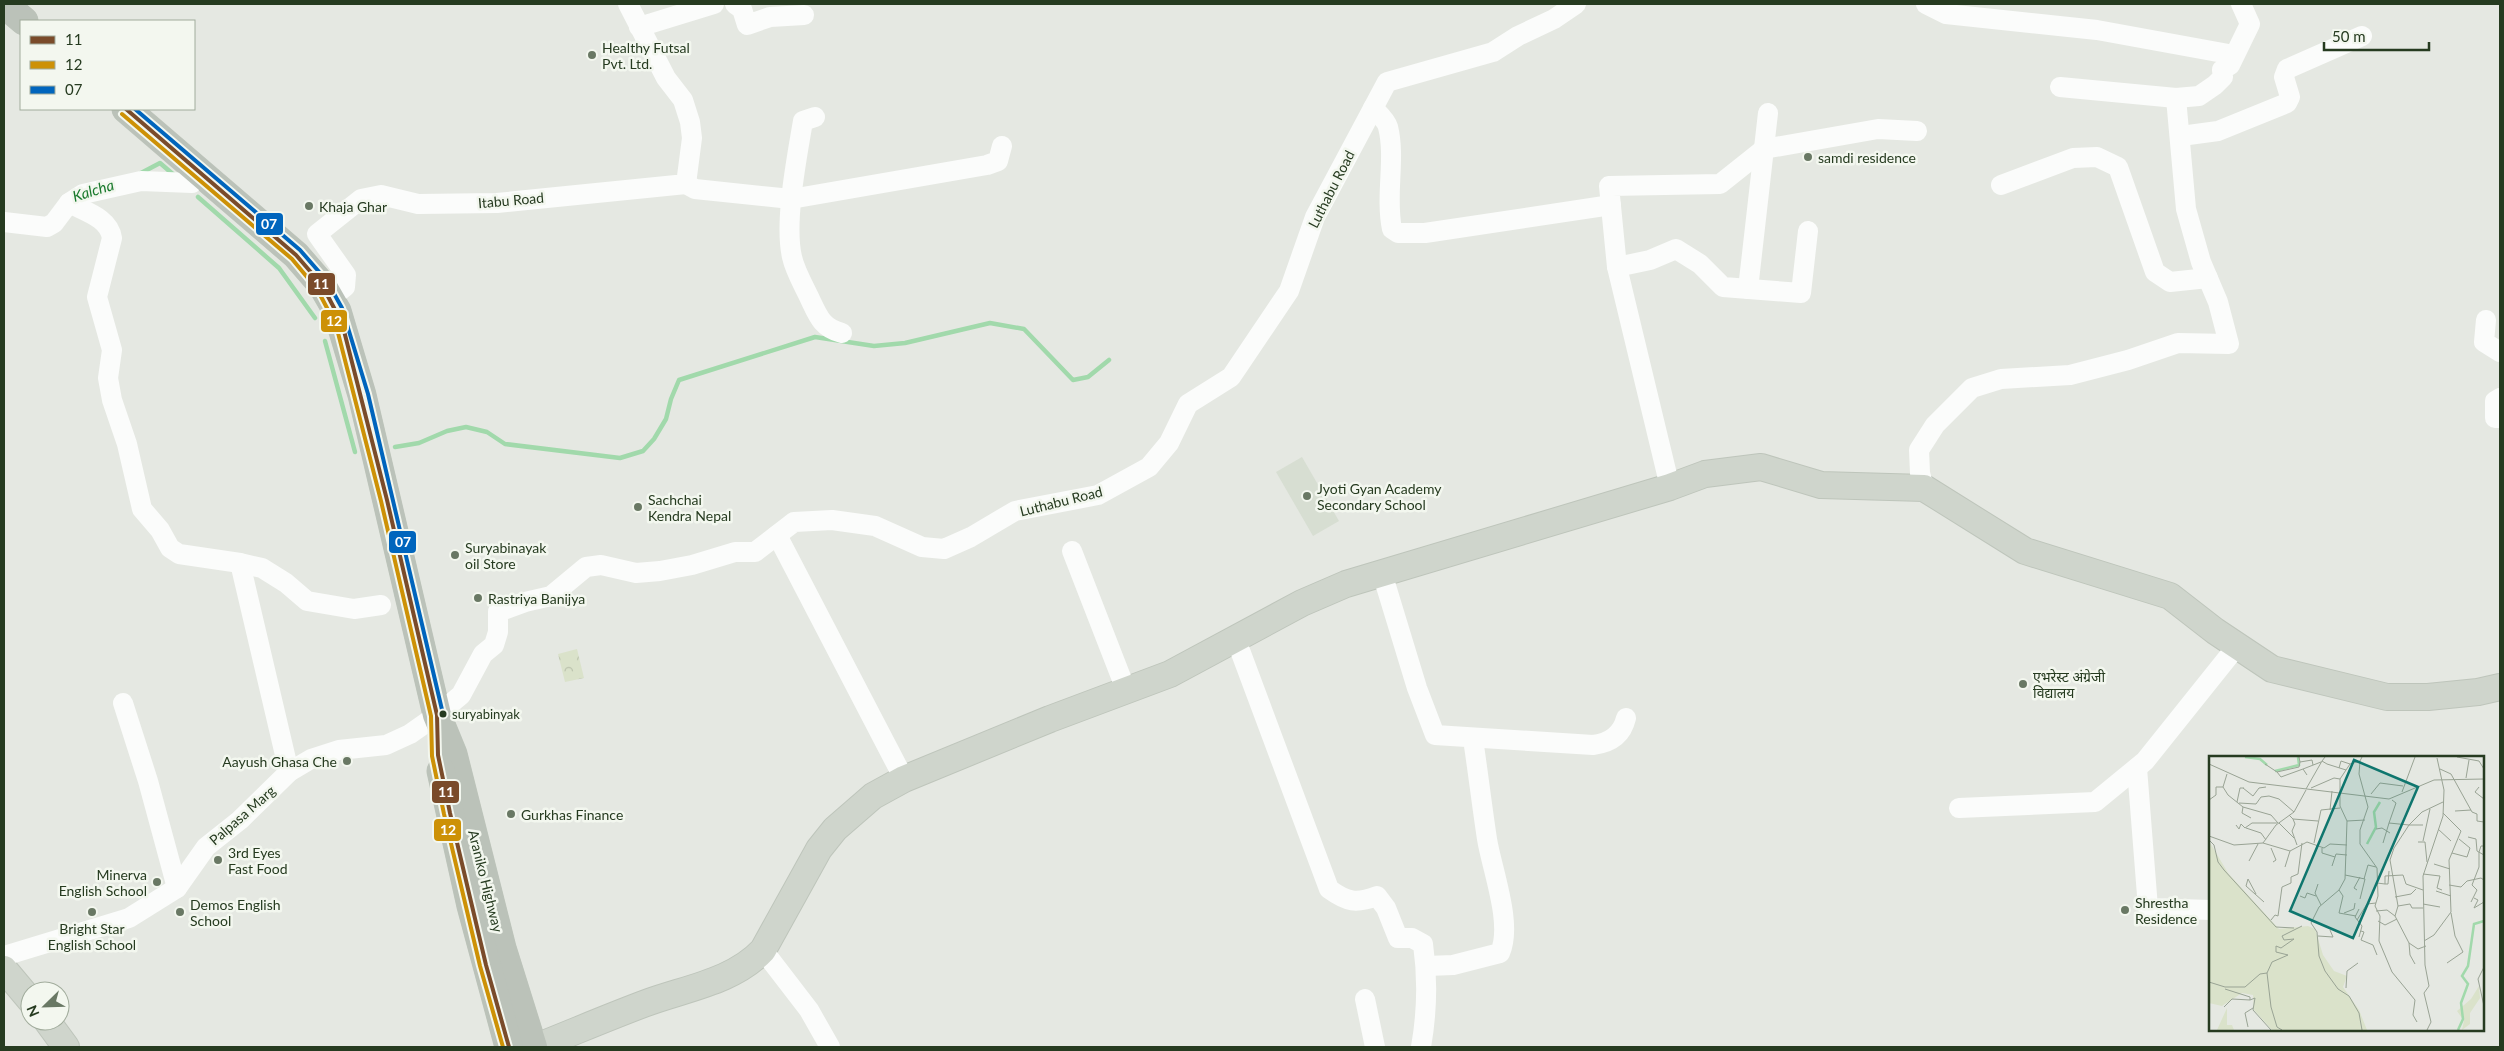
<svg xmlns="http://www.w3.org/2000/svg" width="2504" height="1051" viewBox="0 0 2504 1051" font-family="Lato,'Noto Sans Devanagari',sans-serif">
  <defs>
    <pattern id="park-crowns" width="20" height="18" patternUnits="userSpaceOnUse" patternTransform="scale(1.25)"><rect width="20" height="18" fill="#dae2ca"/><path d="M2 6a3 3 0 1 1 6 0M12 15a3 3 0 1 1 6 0" fill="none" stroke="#bbc3ad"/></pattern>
  </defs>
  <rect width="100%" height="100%" fill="#e5e8e2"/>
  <path fill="#d7ded2" d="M1302 457 1339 521 1313 536 1276 472Z"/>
  <path fill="url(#park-crowns)" d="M577 649 584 678 565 682 558 654Z"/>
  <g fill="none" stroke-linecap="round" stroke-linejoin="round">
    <g stroke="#a1d9ab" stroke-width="4.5">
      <path d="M141 173 160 163 174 175"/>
      <path d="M198 197 279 268 315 318"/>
      <path d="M325 341 355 452"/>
      <path d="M395 447 419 443 447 431 466 427 487 432 505 444 620 458 643 451 654 439 666 419 671 399 679 380 815 337 874 346 905 343 990 323 1024 329 1073 380 1088 377 1109 360"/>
    </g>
    <g stroke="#bec5bb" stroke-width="28">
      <g id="major">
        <path d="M4 969 30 1000"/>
        <path d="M47 1021 66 1047"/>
        <path d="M536 1047C574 1032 611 1016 649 1002 688 988 734 981 763 950L819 849 835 829 873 796 904 779 1050 719 1170 674 1302 603 1346 584 1670 487 1705 474 1761 467 1821 485 1924 488 2025 551 2170 596 2215 631 2272 669 2387 697H2428L2478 692 2500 687"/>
      </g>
    </g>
    <g stroke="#bec5bb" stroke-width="29">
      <g id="highway">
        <path d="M4 4 24 21"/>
        <path d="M126 109 296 255 322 285 337 311 362 395 437 715 453 754 502 948 533 1047"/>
        <path d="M441 771 471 906 509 1047"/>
      </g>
    </g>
    <g stroke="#fbfcfb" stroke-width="20">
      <path d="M735 4 742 9 747 25 770 17 804 15"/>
      <path d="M1926 4 1946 14 2097 30 2234 55"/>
      <path d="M639 27 714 4"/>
      <path d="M2060 87 2176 98 2199 96 2215 85 2223 77 2222 70 2230 65 2250 24 2241 4"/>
      <path d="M1373 108C1378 113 1386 120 1388 127 1396 159 1385 195 1392 229L1398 233H1425L1611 205"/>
      <path d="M815 117 803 121C797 157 784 222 792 257 795 271 804 286 810 299 818 316 822 328 842 333"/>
      <path d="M2181 136 2218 131 2287 103 2290 97 2284 77 2287 69 2362 36"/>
      <path d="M686 184 695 189 791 199 987 165 998 161 1002 146"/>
      <path d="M2001 185 2073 158 2097 157 2118 167 2155 272 2170 282 2208 278"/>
      <path d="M69 203C86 212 109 218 112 238L97 297 112 350 108 378 112 400 127 444 142 509 160 530 170 548 179 554 240 563 262 568 286 583 307 601 354 609 381 605"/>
      <path d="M4 222 47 227 54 223 69 203 83 194 141 181 192 183 200 172"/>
      <path d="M1617 267 1650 260 1676 249 1700 264 1723 287 1801 293 1808 231"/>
      <path d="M1748 289 1768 113"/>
      <path d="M331 298 345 287 346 275 317 234 361 199 381 195 418 204 497 203 686 184 692 138 690 122 683 100 666 78 628 4"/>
      <path d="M2486 320 2484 342 2500 352"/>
      <path d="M2500 398 2495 401V418H2500"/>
      <path d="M1670 487 1617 267 1609 186 1720 184 1764 149 1878 129 1917 131"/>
      <path d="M1924 488 1920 473 1919 450 1935 425 1972 388 2001 379 2070 375 2128 360 2178 343 2229 344 2218 302 2201 262 2186 209 2176 98"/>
      <path d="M777 535 904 779"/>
      <path d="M1072 551 1126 690"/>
      <path d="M240 563 289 772"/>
      <path d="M1382 573 1417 688 1435 735 1593 745C1610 743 1622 735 1626 718"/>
      <path d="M1235 637 1329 889C1347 902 1356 904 1377 896L1386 908 1398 938H1412L1423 944C1428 979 1427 1013 1421 1047"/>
      <path d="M123 703 148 781 177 888"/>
      <path d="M2137 768 2148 908 2210 910"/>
      <path d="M1959 808 2095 802 2145 761 2237 646"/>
      <path d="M763 950 809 1010 830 1047"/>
      <path d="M4 956 129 918 177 888 206 847 240 820 289 772 311 759 339 750 386 745 410 734 437 715 461 695 483 654 494 645 498 632V612L525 602 551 596 586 567 601 565 636 573 660 571 692 565 735 552H755L794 522 832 520 875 526 922 547 944 549 971 537 1015 511 1098 495 1149 467 1169 443 1188 404 1231 377 1289 291 1315 217 1387 82 1493 52 1518 36 1554 19 1576 4"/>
      <path d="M1427 966 1453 965 1500 953C1513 924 1492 870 1487 839 1482 806 1478 772 1473 739"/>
      <path d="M1365 999 1375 1047"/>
    </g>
    <use href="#major" stroke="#cfd5cc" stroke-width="26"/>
    <use href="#highway" stroke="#bbc2b9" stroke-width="28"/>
    <g stroke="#f3f7ef" stroke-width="8">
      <path id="bus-1" d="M126 109 296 255 322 285 342 323 387 500 437 715 438 755 450 813 486 965 509 1047"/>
    </g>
    <g stroke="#f3f7ef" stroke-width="8">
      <path id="bus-2" d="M122 114 292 259 317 289 336 325 381 501 431 716 432 756 444 814 480 966 503 1047"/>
    </g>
    <g stroke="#f3f7ef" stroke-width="8">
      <path id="bus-3" d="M135 109 300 250 327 281 342 308 368 394 443 714"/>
    </g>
    <use href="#bus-1" stroke="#7a4b2a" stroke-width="4"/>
    <use href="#bus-2" stroke="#cd9106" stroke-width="4"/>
    <use href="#bus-3" stroke="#0065bd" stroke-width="4"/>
  </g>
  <g fill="#697864" stroke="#f3f7ef" stroke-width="2">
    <circle cx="592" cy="55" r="5"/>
    <circle cx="1808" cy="157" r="5"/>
    <circle cx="309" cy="206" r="5"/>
    <circle cx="1307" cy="496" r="5"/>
    <circle cx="638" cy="507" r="5"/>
    <circle cx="455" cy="555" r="5"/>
    <circle cx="478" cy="598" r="5"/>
    <circle cx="2023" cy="684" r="5"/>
    <circle cx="347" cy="761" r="5"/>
    <circle cx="511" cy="814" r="5"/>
    <circle cx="218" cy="860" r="5"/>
    <circle cx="157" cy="882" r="5"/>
    <circle cx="2125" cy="910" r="5"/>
    <circle cx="92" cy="912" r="5"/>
    <circle cx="180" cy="912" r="5"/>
  </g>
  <circle fill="#263b20" stroke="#f3f7ef" stroke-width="2" cx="443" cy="714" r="4.5"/>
  <g text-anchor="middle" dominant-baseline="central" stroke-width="5" stroke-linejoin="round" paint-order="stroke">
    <g font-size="13" fill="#263b20" stroke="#f3f7ef" text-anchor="start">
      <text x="452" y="714">suryabinyak</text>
    </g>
    <g font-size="14" fill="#263b20" stroke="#f3f7ef" text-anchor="start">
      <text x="602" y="47">Healthy Futsal<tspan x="602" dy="16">Pvt. Ltd.</tspan></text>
      <text x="1818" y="157">samdi residence</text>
      <text x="319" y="206">Khaja Ghar</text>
      <text x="1317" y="488">Jyoti Gyan Academy<tspan x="1317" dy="16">Secondary School</tspan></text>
      <text x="648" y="499">Sachchai<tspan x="648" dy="16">Kendra Nepal</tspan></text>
      <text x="465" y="547">Suryabinayak<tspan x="465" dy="16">oil Store</tspan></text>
      <text x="488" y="598">Rastriya Banijya</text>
      <text x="2033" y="676">एभरेस्ट अंग्रेजी<tspan x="2033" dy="16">विद्यालय</tspan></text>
      <text x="337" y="761" text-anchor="end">Aayush Ghasa Che</text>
      <text x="521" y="814">Gurkhas Finance</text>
      <text x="228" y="852">3rd Eyes<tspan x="228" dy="16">Fast Food</tspan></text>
      <text x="147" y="874" text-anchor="end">Minerva<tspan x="147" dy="16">English School</tspan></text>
      <text x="2135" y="902">Shrestha<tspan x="2135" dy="16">Residence</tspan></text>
      <text x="190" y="904">Demos English<tspan x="190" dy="16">School</tspan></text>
      <text x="92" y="928" text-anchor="middle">Bright Star<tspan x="92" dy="16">English School</tspan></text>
    </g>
    <g font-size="14" fill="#263b20" stroke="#f3f7ef">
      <text transform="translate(1331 189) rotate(-63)">Luthabu Road</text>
      <text transform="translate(511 200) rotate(-5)">Itabu Road</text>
      <text transform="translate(1061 501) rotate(-14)">Luthabu Road</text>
      <text transform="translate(242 815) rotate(-41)">Palpasa Marg</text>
      <text transform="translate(486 881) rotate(76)">Araniko Highway</text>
    </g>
    <g font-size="15" font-style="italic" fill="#18792c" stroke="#f3f7ef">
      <text transform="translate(93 190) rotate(-17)">Kalcha</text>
    </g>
  </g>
  <g transform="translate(2209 756)">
    <rect width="275" height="275" fill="#e5e8e2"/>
    <path d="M0 85 19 117 70 173 99 170 106 173 114 199 125 215 138 220 134 231 150 254 158 274H63L45 254 44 239 33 237 13 250 0 247ZM270 230 271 242 261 257V268L253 274 255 265 248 255 262 243ZM18 252V269H23L25 274H8Z" fill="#dae2ca"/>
    <path fill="none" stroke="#a1d9ab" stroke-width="2.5" d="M36 1 51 3 58 9M66 15 90 9 89 1M158 88 167 71 165 56 171 46M249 274 254 263 252 247 259 228 253 220 259 210 265 168 275 165"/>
    <path fill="none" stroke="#99a394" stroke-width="1" d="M90 1 91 6 103 4 104 9M116 1 113 5 118 8 137 14M248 1 270 5 275 13M151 5 150 18 159 51 151 74V88L168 112 169 140 166 150 171 160 170 185 183 216 206 244 204 259 208 266M0 8 40 26 180 43 225 24 275 23M56 8 68 16 90 11 91 6M130 12 132 5 141 8M231 13 242 18 263 56 268 58V65L275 66M68 16 72 21 94 13M18 18 14 31 19 39 34 51 62 59 69 67M98 19 94 13 112 6M257 22 260 4M270 31 266 36 275 43M34 32 44 40 50 32 57 31M102 32 125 22 131 23M97 33 113 5M193 36 206 1M162 38 171 27 194 30M0 44 7 39V31H14M183 44 187 47 180 67 200 69 185 92 181 104 189 150 186 160 200 187 201 199 206 208M28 46 31 32H35M30 47 47 48 52 41 60 40 70 43 85 56M34 51 33 57 42 62M121 54 123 35M246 55 262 54M80 59 84 63 109 65M84 63 86 68 83 75 88 89M138 65 156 64M70 67 85 82M27 69 30 73 32 68 36 72 43 67H68M214 69H200L213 56 234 46M37 72 52 77 57 84M167 73 173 72 181 77M229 73 242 85M0 80 25 89 54 87 67 69 85 56 97 34M259 81 267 83 268 95 275 99M0 84 5 89 9 106 15 114 67 171 85 172M214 85 221 53M209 86H216L218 106M54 87 81 95 98 86 115 92 121 88 138 89M105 87 112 54 131 52M174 87 180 67M62 92 67 104 64 106M113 92V97L126 101M243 97 258 101 261 92 250 83M40 105 49 88M225 108 241 113M123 110 127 98 138 99M76 111 81 95M214 118 231 120 228 132 233 134M136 119 156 123 151 143M155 123 159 109 167 111M168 127 176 128V120L194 119 197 128 214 134M109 128 106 137 112 149M176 128H179L180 115M240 129 252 131 258 125 272 122 275 124M130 134 134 140 130 157 147 160M148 134 145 132 151 121M227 135 242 140M47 138 39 123 37 130 55 146M91 140 96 142 98 137 107 140M186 141 202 138 207 133M265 142 269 144 265 152 275 146M262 146 268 134 263 129 270 111V96L272 90H275M214 148 231 151M189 150 201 148 203 152H214M167 155 178 154 186 160M135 157 145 153 146 147M62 164 66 159 69 160 73 131 82 127V121L89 118 93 87M148 164 158 148 167 147M169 165 176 169 188 163M152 175 155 176 152 184 164 189 168 199M109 180 124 181 121 174M150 181 153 170 146 161 150 153M215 185 225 179 242 156 240 104 252 75 234 57M200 187 209 193 217 190M238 207 254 196 246 180 242 157M275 211 269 223 275 250M0 226 16 231H36L51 218 58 217M137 232 138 215 149 207M41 244 46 242 44 254 62 274M15 251 23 243 41 244V241L16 233M39 271 36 257 44 252M73 274 68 271 62 251 58 217 63 206 79 199 67 196V190L72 192 85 183 75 184 73 180 93 170M153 274 150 257 140 240 129 233 116 215 110 200 108 176 102 167 110 151 130 134 136 123 138 65 131 50V23L141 8 151 5 153 1M218 274 222 266 215 237 220 230 216 209 214 120 234 60 235 34 228 2"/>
    <path fill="#0f766e" fill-opacity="0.15" stroke="#0f766e" stroke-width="2.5" d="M145 4 209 31 144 182 81 155Z"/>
    <rect width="275" height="275" fill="none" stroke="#263b20" stroke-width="2.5"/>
  </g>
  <g stroke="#f3f7ef" stroke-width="2">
    <rect x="255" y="212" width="29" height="24" rx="5" fill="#0065bd"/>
    <rect x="307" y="272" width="29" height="24" rx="5" fill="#7a4b2a"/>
    <rect x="320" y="309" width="28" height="24" rx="5" fill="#cd9106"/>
    <rect x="388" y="530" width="29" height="24" rx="5" fill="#0065bd"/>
    <rect x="431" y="780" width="29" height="24" rx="5" fill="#7a4b2a"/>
    <rect x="433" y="818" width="29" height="24" rx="5" fill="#cd9106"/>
  </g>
  <g font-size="14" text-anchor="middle" font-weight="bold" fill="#fff">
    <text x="269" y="229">07</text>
    <text x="321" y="289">11</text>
    <text x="334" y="326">12</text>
    <text x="403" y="547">07</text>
    <text x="446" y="797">11</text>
    <text x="448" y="835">12</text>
  </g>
  <rect width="2504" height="1051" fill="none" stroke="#263b20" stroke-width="10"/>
  <rect x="20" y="20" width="175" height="90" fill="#f3f7ef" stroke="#a1ac9c"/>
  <rect x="30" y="36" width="25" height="8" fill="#7a4b2a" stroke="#a1ac9c"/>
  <text x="65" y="45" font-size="15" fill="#263b20">11</text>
  <rect x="30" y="61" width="25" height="8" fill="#cd9106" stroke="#a1ac9c"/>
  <text x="65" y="70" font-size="15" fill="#263b20">12</text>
  <rect x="30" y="86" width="25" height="8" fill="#0065bd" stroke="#a1ac9c"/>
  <text x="65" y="95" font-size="15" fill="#263b20">07</text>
  <g transform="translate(45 1006) rotate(247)"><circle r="24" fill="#f3f7ef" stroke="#a1ac9c"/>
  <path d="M0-4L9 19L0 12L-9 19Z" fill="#697864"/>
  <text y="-8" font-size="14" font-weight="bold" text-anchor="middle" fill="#263b20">N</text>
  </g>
  <path d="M2324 42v8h105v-8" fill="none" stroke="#263b20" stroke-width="2.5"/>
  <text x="2332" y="42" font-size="15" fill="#263b20" stroke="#f3f7ef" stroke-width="4" paint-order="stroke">50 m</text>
</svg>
